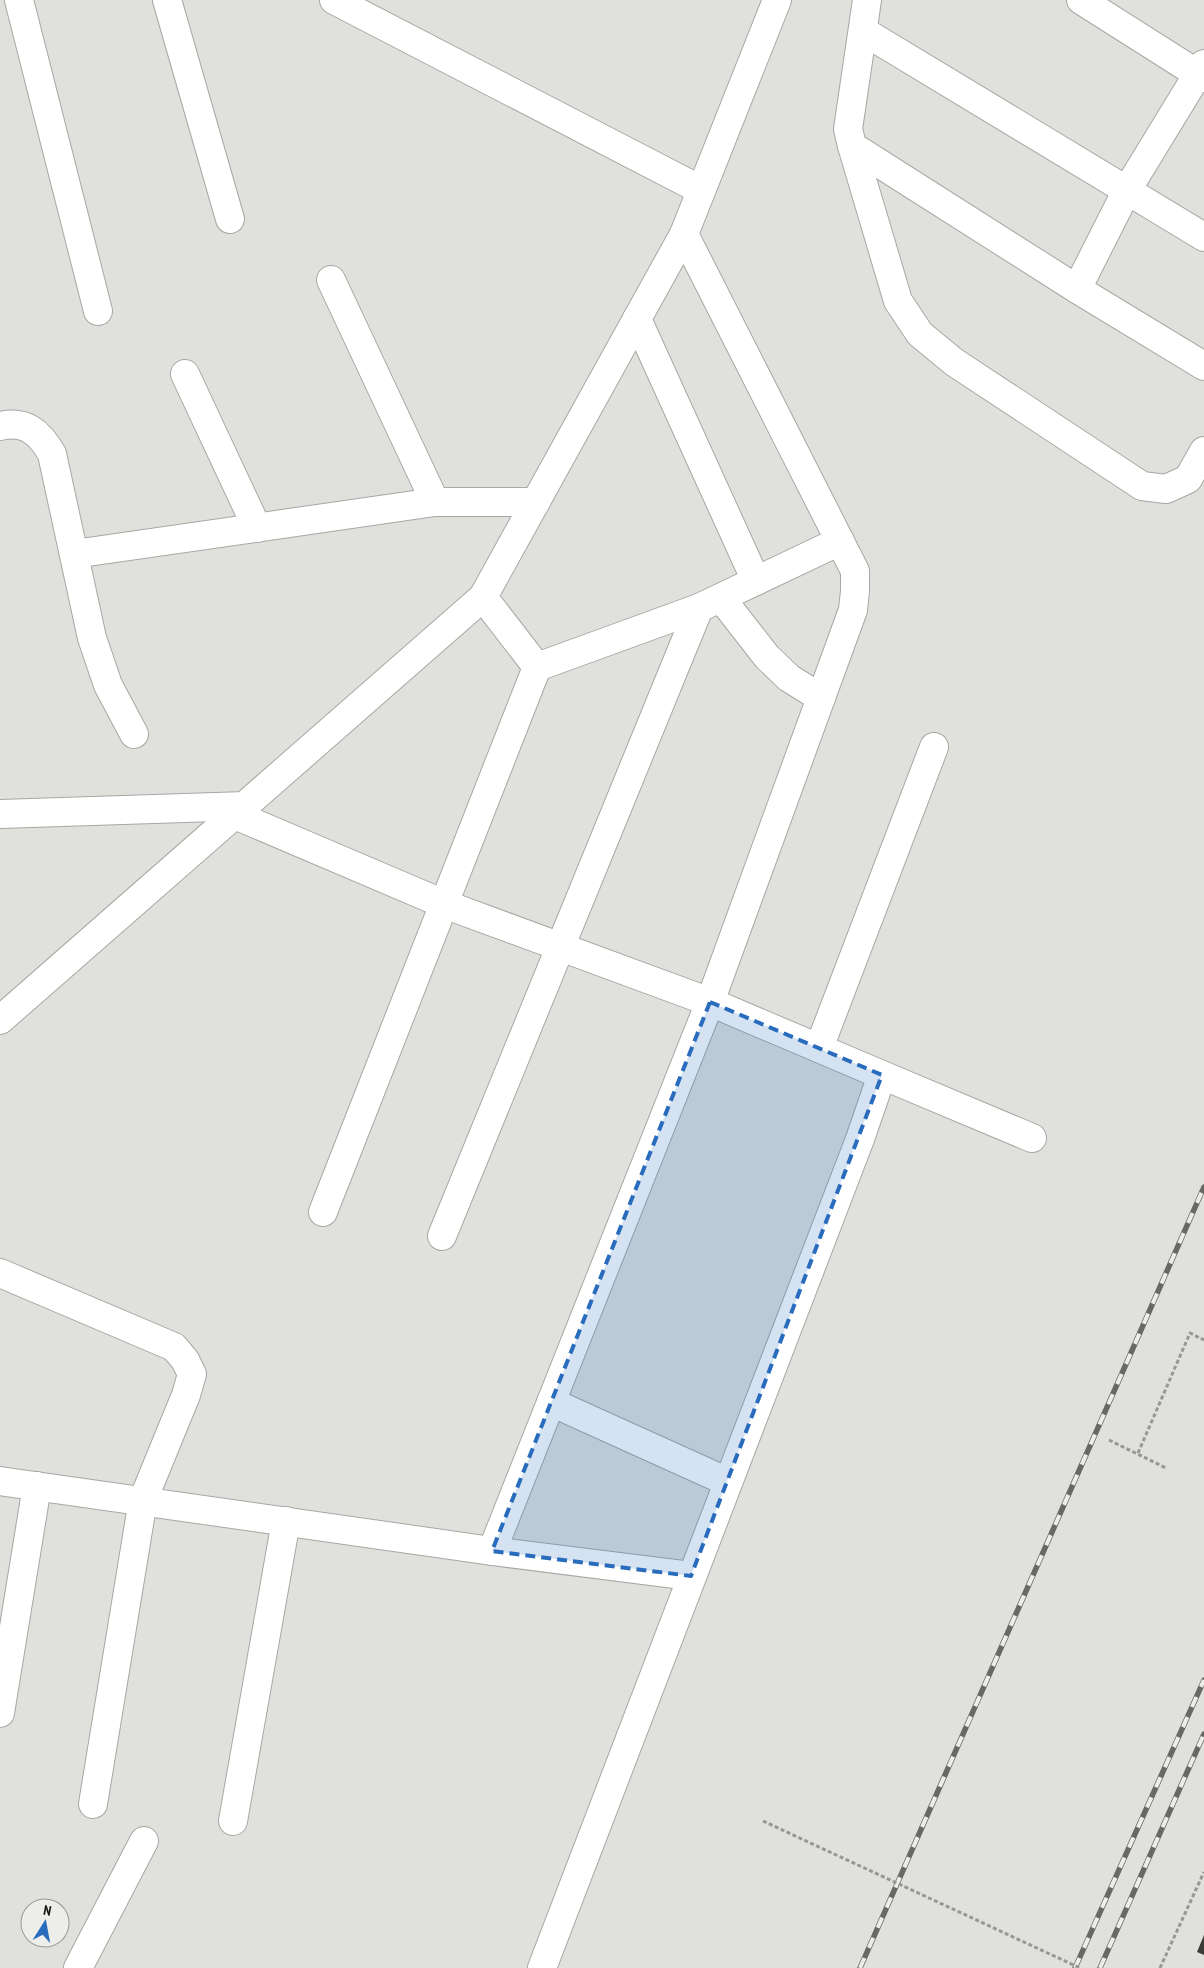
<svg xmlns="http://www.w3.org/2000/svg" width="1204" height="1968" viewBox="0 0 1204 1968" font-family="'PT Sans Narrow',sans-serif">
  <rect width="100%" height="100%" fill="#e0e1dd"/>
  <path fill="#3b3c39" d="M1204 1935V1955L1197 1952Z"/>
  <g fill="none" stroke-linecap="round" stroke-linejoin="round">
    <g stroke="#a6a8a4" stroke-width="30">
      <g id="minor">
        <path d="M19 0 98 311"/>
        <path d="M167 0 230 219"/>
        <path d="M334 0 701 190"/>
        <path d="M867 0 848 129 852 146 1077 289 1204 366"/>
        <path d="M1081 0 1204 78"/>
        <path d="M863 31 1204 237"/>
        <path d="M852 146 898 301 920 334 954 362 1142 486 1166 489 1188 479 1204 451"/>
        <path d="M331 280 435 502"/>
        <path d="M1077 289 1127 190 1204 64"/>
        <path d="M637 319 756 581"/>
        <path d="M185 374 257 528"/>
        <path d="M0 426C26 420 40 433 52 454L92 638 108 685 134 734"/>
        <path d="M74 554 435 502H536"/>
        <path d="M483 597 537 667 699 608 840 541"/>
        <path d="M721 598 767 657 789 678 821 698"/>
        <path d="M0 814 246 806"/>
        <path d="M235 815 444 904 710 1002 492 1551"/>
        <path d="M0 1020 483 597 684 234 777 0"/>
        <path d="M819 1048 934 747"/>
        <path d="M882 1075 1032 1138"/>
        <path d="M323 1212 537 667"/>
        <path d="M442 1236 699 608"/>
        <path d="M0 1273 174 1347 185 1360 192 1374 186 1395 143 1500 93 1804"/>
        <path d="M551 1402 728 1482"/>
        <path d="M0 1481 492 1551 691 1576"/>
        <path d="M0 1713 37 1486"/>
        <path d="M233 1821 286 1521"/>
        <path d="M78 1968 144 1841"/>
        <path d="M542 1968 860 1139 882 1075 710 1002 853 610 855 591V571L684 234"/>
      </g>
    </g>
    <g stroke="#979794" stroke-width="3" stroke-dasharray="4 2.5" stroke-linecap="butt">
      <path d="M1109 1440 1166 1468"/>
      <path d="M1138 1453 1190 1333 1204 1340"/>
      <path d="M1160 1968 1204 1872"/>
    </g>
    <use href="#minor" stroke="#fff" stroke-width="28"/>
    <g stroke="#686866" stroke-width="5.5">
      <g id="rail">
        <path d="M860 1968 1204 1187"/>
        <path d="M1075 1968 1204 1680"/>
        <path d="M1100 1968 1204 1734"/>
      </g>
    </g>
    <use href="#rail" stroke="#edeeea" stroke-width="4" stroke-dasharray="11" stroke-linecap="butt"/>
    <path stroke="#979794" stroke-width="3" stroke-dasharray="4 2.5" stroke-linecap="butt" d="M763 1821 1080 1968"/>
  </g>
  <path fill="#296cbd" fill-opacity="0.2" stroke="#296cbd" stroke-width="4" stroke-dasharray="10 6" stroke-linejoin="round" d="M710 1002 882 1075 691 1576 492 1551Z"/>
  <g transform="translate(45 1923) rotate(11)"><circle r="24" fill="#edeeea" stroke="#979895"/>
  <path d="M0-4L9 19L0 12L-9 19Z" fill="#296cbd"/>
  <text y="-8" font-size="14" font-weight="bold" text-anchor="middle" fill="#171716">N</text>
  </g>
</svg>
